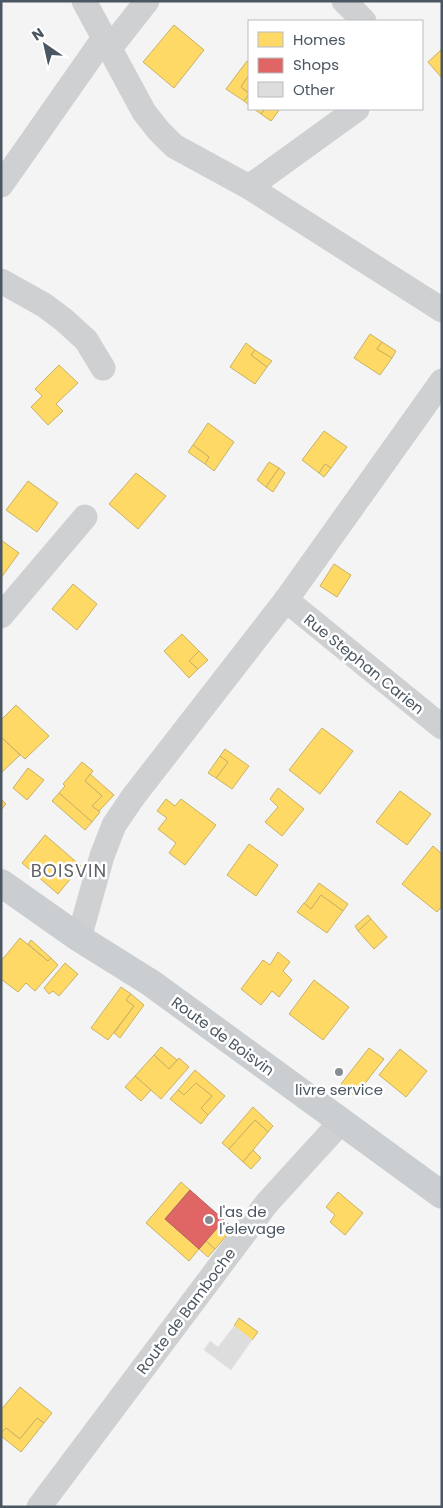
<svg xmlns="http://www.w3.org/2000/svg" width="443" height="1508" viewBox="0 0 443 1508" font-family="Poppins,sans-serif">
  <rect width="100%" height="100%" fill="#f4f4f4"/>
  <g fill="#ffd966" stroke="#c9b264">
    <path d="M174 25 204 50 174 88 143 62Z"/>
    <path d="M442 49V78L428 62Z"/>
    <path d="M247 61 249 62V75L241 87 249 94 244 101 226 89Z"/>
    <path d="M249 75V93L241 87Z"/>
    <path d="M249 94V105L244 101Z"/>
    <path d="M254 109H265L261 114Z"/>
    <path d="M265 109H280L271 121 261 114Z"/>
    <path d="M370 334 382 342 377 349 392 358 380 375 354 358Z"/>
    <path d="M382 342 396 351 392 358 377 349Z"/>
    <path d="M246 343 255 350 251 355 267 367 255 384 230 367Z"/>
    <path d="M255 350 272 361 267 367 251 355Z"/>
    <path d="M59 365 78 383 56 404 63 411 48 425 31 407 42 396 35 389Z"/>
    <path d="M208 423 234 442 214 471 205 464 209 457 193 445Z"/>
    <path d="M324 431 347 447 331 468 325 464 319 473 302 460Z"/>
    <path d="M193 445 209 457 205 464 188 452Z"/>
    <path d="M269 462 279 468 266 487 257 480Z"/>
    <path d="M325 464 331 468 324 477 319 473Z"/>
    <path d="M279 468 285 473 273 492 266 487Z"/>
    <path d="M136 473 166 496 138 529 109 504Z"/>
    <path d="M28 481 58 503 37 532 6 510Z"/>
    <path d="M1 540 19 553 1 578Z"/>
    <path d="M334 564 351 575 337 597 320 586Z"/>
    <path d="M73 584 97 604 77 630 52 609Z"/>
    <path d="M182 634 199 651 189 661 198 669 189 678 164 651Z"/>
    <path d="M199 651 208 660 198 669 189 661Z"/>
    <path d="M16 705 49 736 25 759 1 737V720Z"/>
    <path d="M322 728 353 751 320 794 289 770Z"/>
    <path d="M1 737 20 755 1 773Z"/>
    <path d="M225 749 249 766 232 789 216 778 228 762 220 756Z"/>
    <path d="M220 756 228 762 216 778 208 773Z"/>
    <path d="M82 762 93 771 85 781 102 796 92 806 100 812 92 822 59 793 65 786 63 784Z"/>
    <path d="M28 768 44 780 27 800 13 788Z"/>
    <path d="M90 774 114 795 99 811 92 806 102 796 85 781Z"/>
    <path d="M278 788 304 809 282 836 265 822 278 807 270 799Z"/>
    <path d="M400 791 431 814 407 845 376 822Z"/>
    <path d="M59 793 92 822 85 830 52 801Z"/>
    <path d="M1 799 6 804 1 810Z"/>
    <path d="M166 799 175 806 181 799 216 825 185 865 169 853 176 843 158 829 167 818 157 811Z"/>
    <path d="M45 835 81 866 58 894 22 863Z"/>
    <path d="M249 844 278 865 256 896 227 875Z"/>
    <path d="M433 846 442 854V906L437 912 402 884Z"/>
    <path d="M319 883 348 904 343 911 321 895 311 909 304 904Z"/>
    <path d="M321 895 343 911 327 933 297 912 304 903 311 909Z"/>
    <path d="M368 915 371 919 358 931 355 926Z"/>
    <path d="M371 919 387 937 374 949 358 931Z"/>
    <path d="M20 938 48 961 51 958 58 965 35 991 26 983 18 992 1 979V961Z"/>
    <path d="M31 940 51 958 48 961 28 944Z"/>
    <path d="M278 952 290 962 283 971 292 980 279 997 272 991 261 1005 241 989 263 960 270 965Z"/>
    <path d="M65 963 78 974 59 996 53 991 49 994 44 988Z"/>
    <path d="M314 980 349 1007 323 1040 289 1014Z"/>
    <path d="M121 987 131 994 126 1000 134 1006 108 1040 91 1028Z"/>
    <path d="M131 994 144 1005 120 1038 114 1033 134 1006 126 1000Z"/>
    <path d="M161 1047 177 1060 169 1069 154 1055Z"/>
    <path d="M369 1048 384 1059 355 1096 341 1084Z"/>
    <path d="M400 1049 427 1071 406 1097 379 1075Z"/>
    <path d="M154 1055 169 1069 179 1058 189 1067 161 1099 135 1076Z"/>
    <path d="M195 1070 225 1096 208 1115 201 1108 212 1096 196 1083 184 1095 178 1090Z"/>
    <path d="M135 1076 151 1090 141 1101 125 1087Z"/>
    <path d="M196 1083 212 1096 201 1108 208 1115 201 1124 170 1099 178 1090 184 1095Z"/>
    <path d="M253 1107 273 1126 268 1132 255 1120 229 1149 222 1143Z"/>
    <path d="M255 1120 268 1132 243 1162 229 1149Z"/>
    <path d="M253 1150 261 1158 251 1169 243 1162Z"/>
    <path d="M181 1182 190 1190 165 1219 199 1249 189 1261 146 1223Z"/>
    <path d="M338 1192 363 1213 345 1235 330 1222 335 1215 326 1207Z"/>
    <path d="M224 1220 233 1228 215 1249 206 1241Z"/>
    <path d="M206 1241 215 1249 208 1257 199 1249Z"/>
    <path d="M239 1318 258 1332 252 1340 234 1326Z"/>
    <path d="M20 1387 52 1413 44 1423 37 1418 20 1439 6 1428 1 1433V1410Z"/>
    <path d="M37 1418 44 1423 21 1452 1 1436V1433L6 1428 20 1439Z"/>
  </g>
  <path fill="#e06666" stroke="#b36164" d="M190 1190 224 1220 199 1249 165 1219Z"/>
  <path fill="#ddddde" stroke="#e5e6e7" d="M234 1326 252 1340 231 1370 204 1350 210 1341 218 1347Z"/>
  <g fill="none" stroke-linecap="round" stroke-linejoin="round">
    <g stroke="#ced0d2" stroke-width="25">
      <path d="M84 1 144 112 159 131 174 146 249 187 442 310"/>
      <path d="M344 1 364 21"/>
      <path d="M110 48 147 1"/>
      <path d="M1 185 104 38"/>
      <path d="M249 187 357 109"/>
      <path d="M1 281 44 305 64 320 86 340 103 368"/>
      <path d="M286 600 442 727"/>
      <path d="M1 616 85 517"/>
      <path d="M79 938 102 856 114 825 133 797 286 600 442 381"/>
      <path d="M39 1507 267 1203 341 1122"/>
    </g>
    <path stroke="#caced1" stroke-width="28" d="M1 883 79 938 151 983 442 1195"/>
  </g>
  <g fill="#868d94" stroke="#fff" stroke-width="2">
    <circle cx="339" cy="1072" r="5"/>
    <circle cx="209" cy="1220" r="5"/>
  </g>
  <g text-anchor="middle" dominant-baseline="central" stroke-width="5" stroke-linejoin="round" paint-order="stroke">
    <g font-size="15" fill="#4a5661" stroke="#fff">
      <text transform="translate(364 664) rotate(39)">Rue Stephan Carien</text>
      <text transform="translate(223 1036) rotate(36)">Route de Boisvin</text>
      <text transform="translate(186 1311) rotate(-53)">Route de Bamboche</text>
    </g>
    <g font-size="15" fill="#4a5661" stroke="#fff">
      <text x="339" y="1089">livre service</text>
      <text x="219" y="1211" text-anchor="start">l'as de<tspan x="219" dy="17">l'elevage</tspan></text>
    </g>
    <g font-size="18" letter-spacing="1" fill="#5f6368" stroke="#fff">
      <text x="69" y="870">BOISVIN</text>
    </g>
  </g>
  <rect width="443" height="1508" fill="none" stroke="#4a5661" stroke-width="5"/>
  <rect x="248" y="20" width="175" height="90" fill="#ffffff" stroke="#b7bbc0"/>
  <rect x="258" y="32" width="25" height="15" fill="#ffd966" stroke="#b7bbc0"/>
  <text x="293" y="45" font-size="15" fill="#4a5661">Homes</text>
  <rect x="258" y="58" width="25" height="15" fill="#e06666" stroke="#b7bbc0"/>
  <text x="293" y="70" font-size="15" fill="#4a5661">Shops</text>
  <rect x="258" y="82" width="25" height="15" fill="#ddddde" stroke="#b7bbc0"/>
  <text x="293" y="95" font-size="15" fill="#4a5661">Other</text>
  <g transform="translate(45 45) rotate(326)" stroke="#ffffff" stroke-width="4" paint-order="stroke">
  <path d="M0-4L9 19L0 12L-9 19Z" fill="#4a5661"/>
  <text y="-8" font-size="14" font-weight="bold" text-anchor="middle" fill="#4a5661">N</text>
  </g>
</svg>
